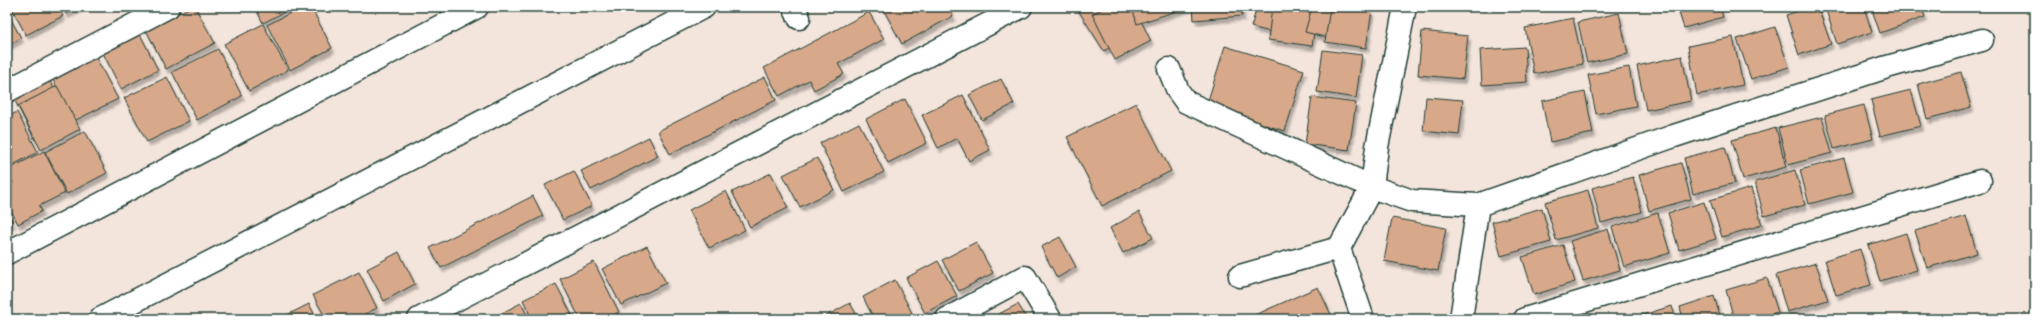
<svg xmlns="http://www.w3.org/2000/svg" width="2042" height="326" viewBox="0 0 2042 326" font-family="'Playpen Sans',sans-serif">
  <defs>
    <filter id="shadow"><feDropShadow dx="2.5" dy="4.5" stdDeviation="1" flood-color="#0004"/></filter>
  </defs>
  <rect width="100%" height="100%" fill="#f3e5dc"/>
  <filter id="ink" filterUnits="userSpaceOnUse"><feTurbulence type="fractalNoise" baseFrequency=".025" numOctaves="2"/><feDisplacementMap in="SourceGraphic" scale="8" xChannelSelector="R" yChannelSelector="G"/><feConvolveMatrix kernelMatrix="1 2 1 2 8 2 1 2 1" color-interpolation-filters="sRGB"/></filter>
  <g filter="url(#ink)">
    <g fill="#d8a88a" stroke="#1f3d34" filter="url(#shadow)">
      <path d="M11 7H58L63 16 26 35Z"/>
      <path d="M63 7H80L66 14Z"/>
      <path d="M190 7H195L215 43 166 69 146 30Z"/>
      <path d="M255 7H294L263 23Z"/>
      <path d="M302 7H311L332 48 290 70 267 25Z"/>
      <path d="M882 7H948L953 16 902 44Z"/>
      <path d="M1076 7H1120L1136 31 1104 51Z"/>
      <path d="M1106 7H1134L1151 41 1115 60 1092 14Z"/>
      <path d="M1132 7H1189L1137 24Z"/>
      <path d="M1193 7H1242V16L1194 20Z"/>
      <path d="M1257 7H1305L1297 39 1251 27Z"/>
      <path d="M1272 7H1318L1312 46 1268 40Z"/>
      <path d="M1312 7H1366L1355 45 1305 32Z"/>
      <path d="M1330 7 1372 11 1366 48 1325 42Z"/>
      <path d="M1677 7H1720L1723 17 1684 28Z"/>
      <path d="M1810 7H1818L1831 44 1799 55 1786 15Z"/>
      <path d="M1825 7H1864L1872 32 1837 44Z"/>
      <path d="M1871 7H1921L1925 17 1880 33Z"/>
      <path d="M7 12 21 38 7 46Z"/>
      <path d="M869 12 884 39 838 64 844 74 814 90 809 80 779 96 764 68Z"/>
      <path d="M1619 13 1628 54 1587 63 1578 22Z"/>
      <path d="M1573 18 1583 64 1534 74 1525 28Z"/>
      <path d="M263 24 288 70 249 91 224 44Z"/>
      <path d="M1775 27 1789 67 1751 79 1737 39Z"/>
      <path d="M1422 31 1468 36 1463 79 1418 75Z"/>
      <path d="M140 34 158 70 121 89 103 53Z"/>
      <path d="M1733 37 1743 85 1697 95 1688 46Z"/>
      <path d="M1225 46 1304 70 1285 131 1206 107Z"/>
      <path d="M1525 47 1527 82 1482 85 1480 50Z"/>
      <path d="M218 49 242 96 197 120 172 72Z"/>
      <path d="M1323 50 1362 55 1356 98 1317 92Z"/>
      <path d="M95 56 118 99 74 121 52 78Z"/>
      <path d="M1682 56 1691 101 1646 110 1637 66Z"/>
      <path d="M1629 67 1636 106 1596 114 1588 75Z"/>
      <path d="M1961 72 1971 107 1927 119 1918 84Z"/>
      <path d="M167 77 189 121 147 142 124 98Z"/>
      <path d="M765 77 776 100 670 154 658 131Z"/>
      <path d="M1001 79 1014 104 982 120 969 95Z"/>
      <path d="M50 81 71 122 35 140 14 99Z"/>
      <path d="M57 86 80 129 41 150 18 106Z"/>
      <path d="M1911 90 1921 126 1880 136 1871 100Z"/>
      <path d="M1585 92 1593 133 1550 142 1542 101Z"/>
      <path d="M963 95 990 150 969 161 957 138 938 148 922 115Z"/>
      <path d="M1312 97 1356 103 1349 150 1305 144Z"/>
      <path d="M1426 97 1463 100 1459 135 1423 131Z"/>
      <path d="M905 99 927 143 888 163 866 119Z"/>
      <path d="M1136 103 1171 171 1102 206 1067 137Z"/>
      <path d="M1864 105 1873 139 1834 149 1825 115Z"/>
      <path d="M17 112 38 152 7 168V117Z"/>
      <path d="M1822 117 1832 153 1788 165 1778 128Z"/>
      <path d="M859 123 884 172 844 192 820 143Z"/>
      <path d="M1776 128 1786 167 1743 179 1732 140Z"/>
      <path d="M85 131 107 173 67 194 45 152Z"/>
      <path d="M649 137 658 156 591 190 581 171Z"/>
      <path d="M1725 147 1735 183 1693 194 1684 158Z"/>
      <path d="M44 151 65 193 39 206 42 211 18 224 7 203V186L13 183 7 170Z"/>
      <path d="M817 158 834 190 800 207 783 175Z"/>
      <path d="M1844 158 1853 192 1809 204 1800 170Z"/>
      <path d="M1681 163 1691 199 1649 211 1639 175Z"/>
      <path d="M1795 170 1805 205 1764 216 1755 182Z"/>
      <path d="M574 171 592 206 563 220 545 185Z"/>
      <path d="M771 173 788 208 750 227 732 192Z"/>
      <path d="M1633 177 1642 212 1601 223 1592 188Z"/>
      <path d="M1751 188 1762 225 1722 237 1710 200Z"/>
      <path d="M1588 190 1598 228 1556 240 1545 202Z"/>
      <path d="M726 191 745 230 709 248 689 210Z"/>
      <path d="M533 196 543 216 441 268 430 248Z"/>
      <path d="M1704 202 1716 239 1679 250 1668 213Z"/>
      <path d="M1542 208 1551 242 1501 256 1492 222Z"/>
      <path d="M7 211 13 223 7 226Z"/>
      <path d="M1139 212 1153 238 1123 253 1110 228Z"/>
      <path d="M1658 213 1670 253 1624 267 1612 227Z"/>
      <path d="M1966 216 1977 253 1927 268 1915 231Z"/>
      <path d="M1392 218 1446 228 1438 271 1384 261Z"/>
      <path d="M1608 229 1620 270 1583 281 1570 241Z"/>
      <path d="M1906 233 1917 270 1880 281 1868 245Z"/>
      <path d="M1060 237 1076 267 1057 278 1041 247Z"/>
      <path d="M976 242 993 273 959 291 942 260Z"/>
      <path d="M1563 245 1575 282 1534 295 1522 257Z"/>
      <path d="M647 246 666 283 621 305 602 269Z"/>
      <path d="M1860 249 1871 285 1836 295 1825 260Z"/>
      <path d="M399 252 415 284 384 301 367 269Z"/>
      <path d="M938 261 957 296 925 313 906 278Z"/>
      <path d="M594 262 619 312 606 319H580L560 279Z"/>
      <path d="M1816 263 1828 300 1787 312 1776 275Z"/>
      <path d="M359 272 377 308 355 319H326L313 295Z"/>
      <path d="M1767 278 1778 312 1755 319H1734L1726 290Z"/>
      <path d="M895 280 912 313 901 319H874L863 297Z"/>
      <path d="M556 284 572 315 563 319H532L523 300Z"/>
      <path d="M1318 287 1333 319H1246Z"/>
      <path d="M1714 296 1721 319H1683L1680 307Z"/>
      <path d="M521 303 529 319H490Z"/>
      <path d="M850 303 859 319H821Z"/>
      <path d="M309 304 317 319H286L285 316Z"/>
      <path d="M1018 304 1027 319H989Z"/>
      <path d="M1672 306 1676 319H1629Z"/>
    </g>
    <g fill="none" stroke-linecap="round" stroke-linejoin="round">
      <g stroke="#1f3d34" stroke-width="25">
        <g id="minor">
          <path d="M794 7 799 18"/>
          <path d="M1169 69 1178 91 1186 102 1372 187 1412 201 1478 205 1674 136 1887 67 1982 40"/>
          <path d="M7 91 168 7"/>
          <path d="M7 253 477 7"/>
          <path d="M1240 276 1339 248"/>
          <path d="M100 319 704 7"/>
          <path d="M419 319 1021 7"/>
          <path d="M947 319 1025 277 1050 319"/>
          <path d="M1363 319 1339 248 1372 187 1377 147 1405 7"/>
          <path d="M1461 319 1478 205"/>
          <path d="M1525 319 1980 181"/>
        </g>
      </g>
      <use href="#minor" stroke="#fff" stroke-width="22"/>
    </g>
  </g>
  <rect width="2042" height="326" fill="none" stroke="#fff" stroke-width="24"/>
  <rect x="12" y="12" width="2018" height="302" fill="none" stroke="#1f3d34" stroke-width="1.5" filter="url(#ink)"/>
</svg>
